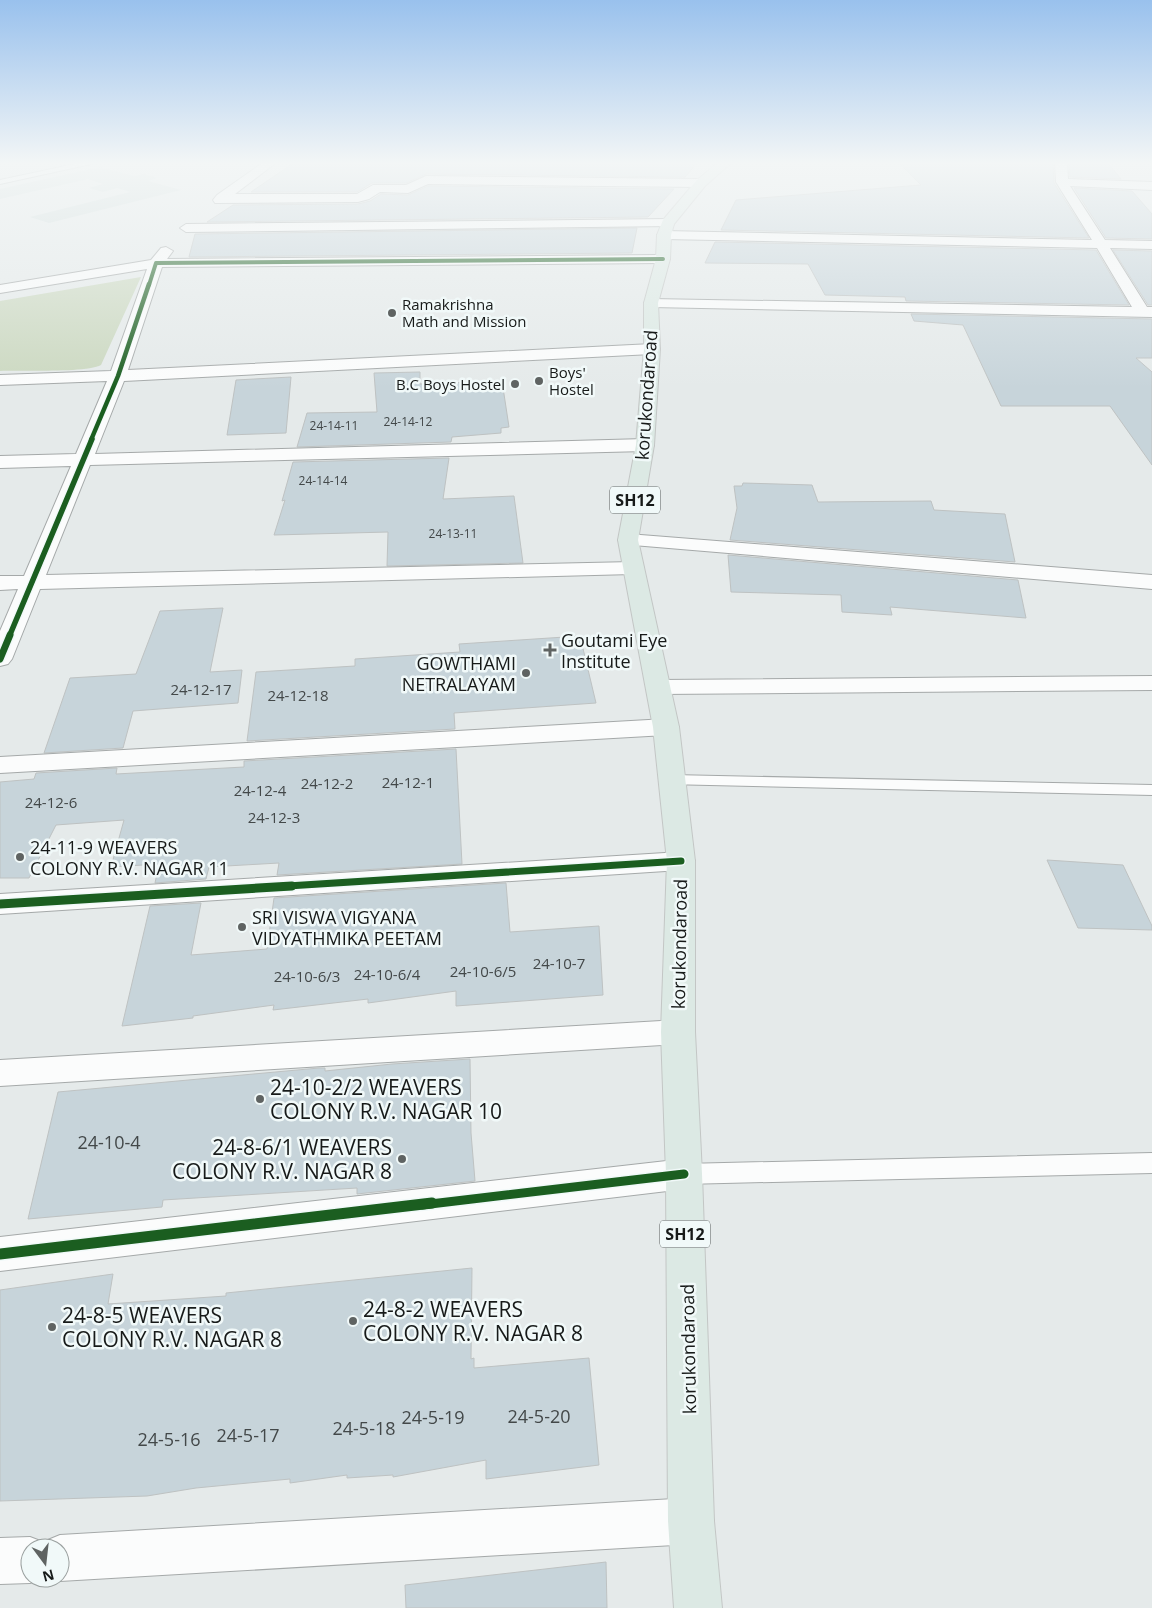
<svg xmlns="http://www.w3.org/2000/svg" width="1152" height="1608" viewBox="0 0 1152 1608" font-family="'Open Sans',sans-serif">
  <rect width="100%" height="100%" fill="#e5eaea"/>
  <path fill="#d0dcdb" d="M100 167 134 176 144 174 157 178 148 181 181 190 49 223 30 217 130 192 117 188 103 192 89 188 103 184 88 179 0 199V189Z"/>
  <path fill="#cbd8c0" d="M141 277 101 365C86 373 21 370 0 371V301Z"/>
  <g fill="#c7d4da" stroke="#bec2c2">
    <path d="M295 162H698L685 177 426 174 406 183H372L357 192H251Z"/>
    <path d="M898 162H1053L1054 183 1089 238 721 230 736 200 921 185Z"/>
    <path d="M1069 162H1107L1121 179 1070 177Z"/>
    <path d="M428 186 674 189 648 217 207 222 233 205 358 204 370 201 381 194 408 195Z"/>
    <path d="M1074 188 1132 191 1152 214V239L1106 238Z"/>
    <path d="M637 228 632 253 189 257 195 234Z"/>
    <path d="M715 242 1096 250 1129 305 906 301 905 297 825 295 808 264 705 263Z"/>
    <path d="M1113 250 1152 251V305H1148Z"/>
    <path d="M911 314 1152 319V358H1136L1152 372V465L1110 406H1001L963 325 914 321Z"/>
    <path d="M420 372V384L502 381 509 427 501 428V433L452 437 451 442 297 447 307 413 377 412 374 373Z"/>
    <path d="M291 377 286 433 227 435 236 380Z"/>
    <path d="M449 458 443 499 514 496 523 563 387 566 388 532 274 535 285 500 282 501 293 462Z"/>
    <path d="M743 483 812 485 818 502 931 501 934 510 1005 514 1015 562 730 540 737 508 734 486H742Z"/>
    <path d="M728 555 1018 580 1026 618 890 607 892 615 842 612 841 595 731 592Z"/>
    <path d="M223 608 210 672 242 670 238 703 133 711 123 748 44 753 70 678 136 674 160 611Z"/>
    <path d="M580 636 596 703 454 713 455 729 247 741 256 672 355 666V659L460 652 459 644Z"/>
    <path d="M456 749 462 864 277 875 279 863 209 867 206 879 155 883 159 864 111 867 124 820 56 825 29 878H0V782L34 779 36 773 117 768 116 774 244 767V761Z"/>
    <path d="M1047 860 1123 865 1152 926V930L1078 928Z"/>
    <path d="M506 883 510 932 599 926 603 995 456 1006V991L368 1003V999L273 1010 274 1005 193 1016V1018L122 1026 150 906 201 903 191 955 267 949 274 898Z"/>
    <path d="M470 1059 471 1133 475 1181 357 1194V1188L163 1200 162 1207 28 1219 58 1092 319 1068H325V1071L392 1064Z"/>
    <path d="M472 1268 471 1359 474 1358V1368L589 1358 599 1465 486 1479V1460L393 1477V1475L347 1478V1475L290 1483V1479L196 1488 147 1496 0 1501V1290L113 1274 108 1304 226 1296V1293Z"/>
    <path d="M606 1562 607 1608H406L405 1585Z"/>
  </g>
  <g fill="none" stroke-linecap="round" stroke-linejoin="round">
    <g stroke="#a5a9a9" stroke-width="2">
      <g id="service">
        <path d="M84 162H100L0 184V180Z"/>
        <path d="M672 775 1152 785V795L666 784 663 780 666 776Z"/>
        <path d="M1152 1153V1173L684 1184 676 1181 672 1174 676 1167 684 1164Z"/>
      </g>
    </g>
    <g stroke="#a5a9a9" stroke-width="2">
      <g id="minor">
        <path d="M264 162H277L235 194H357L373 185H406L426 176 701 179 707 183 701 187 428 184 408 193 380 192 369 199 358 202 215 203 213 200 217 195Z"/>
        <path d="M1055 162H1067L1068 179 1152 182V190L1070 186 1105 240 1152 241V249L1110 248 1147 307H1152V317L651 307 646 306 644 303 646 300 651 299 1132 307 1097 248 664 239 657 235 664 231 1092 240 1056 182Z"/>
        <path d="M668 219 673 220 674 223 673 226 186 232 180 228 186 224Z"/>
        <path d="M166 247 173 251 167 259 663 255 670 259 663 263 162 267 128 370 652 344 658 346 660 349 658 352 652 354 124 381 95 454 645 439 652 441 654 445 652 449 645 451 90 465 46 575 633 562 641 563 644 568 641 573 633 574 40 589 12 659 8 664 0 666V631L18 589 0 590V576H24L71 466 0 468V456L76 454 107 381 0 385V375L111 371 147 269 0 293V285L151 260 161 248Z"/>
        <path d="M628 534 1152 575V589L621 544 618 540 621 536Z"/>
        <path d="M1152 676V690L658 694 649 692 646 687 649 682 658 680Z"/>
        <path d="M666 719 675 722 679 727 675 732 666 735 0 773V757Z"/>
        <path d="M681 852 691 854 695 861 691 868 681 870 0 914V894Z"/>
        <path d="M678 1020 690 1023 695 1032 690 1041 678 1044 0 1086V1060Z"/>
        <path d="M684 1159 697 1163 702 1174 697 1185 684 1189 0 1271V1237Z"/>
        <path d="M691 1498 707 1505 714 1521 707 1537 691 1544 60 1581 52 1578H60V1548H30V1578H43L30 1583 0 1584V1538L30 1537 43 1542 60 1535Z"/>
      </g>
    </g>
    <g stroke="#c3c6c5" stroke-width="2">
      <path id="primary" d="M719 162H732L705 186 674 224 671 235 670 259 658 303 660 349 654 445 638 540 679 727 695 861V1032L702 1174 714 1521 722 1608H674L668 1521 666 1174 661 1032 667 861 653 727 618 540 636 445 644 349V303L656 259 657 235 663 220 697 180Z"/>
    </g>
    <use href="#service" fill="#fbfcfc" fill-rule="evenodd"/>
    <use href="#minor" fill="#fbfcfc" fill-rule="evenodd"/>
    <use href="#primary" fill="#dce9e4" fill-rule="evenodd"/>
    <g stroke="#f1f9f9" stroke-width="5">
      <path id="cycleway-far5" d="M149 285 156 263 663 259"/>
    </g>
    <g stroke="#f1f9f9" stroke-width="6">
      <path id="cycleway-far4" d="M91 440 118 376 149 284"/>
    </g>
    <g stroke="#f1f9f9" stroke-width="8">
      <path id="cycleway-far3" d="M9 637 92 439"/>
    </g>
    <g stroke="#f1f9f9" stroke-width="10">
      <g id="cycleway-far2">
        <path d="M0 659 10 635"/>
        <path d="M272 887 681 861"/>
      </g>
    </g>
    <g stroke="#f1f9f9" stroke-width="12">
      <g id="cycleway-far1">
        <path d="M0 904 292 886"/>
        <path d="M422 1205 684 1174"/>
      </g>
    </g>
    <g stroke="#f1f9f9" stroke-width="14">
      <path id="cycleway" d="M0 1254 432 1203"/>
    </g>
    <use href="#cycleway-far5" stroke="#1b5e20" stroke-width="4"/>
    <use href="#cycleway-far4" stroke="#1b5e20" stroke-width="4.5"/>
    <use href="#cycleway-far3" stroke="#1b5e20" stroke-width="5.5"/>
    <use href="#cycleway-far2" stroke="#1b5e20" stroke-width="7"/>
    <use href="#cycleway-far1" stroke="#1b5e20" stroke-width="9"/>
    <use href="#cycleway" stroke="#1b5e20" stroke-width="11"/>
  </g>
  <linearGradient id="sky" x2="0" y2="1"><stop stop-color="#99c1ed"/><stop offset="0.42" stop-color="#f3f6f6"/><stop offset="1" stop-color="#f3f6f6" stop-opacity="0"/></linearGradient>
  <rect width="1152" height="388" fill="url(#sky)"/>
  <g fill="#5f6362" stroke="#f1f9f9" stroke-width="2">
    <circle cx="392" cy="313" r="5"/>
    <circle cx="539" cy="381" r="5"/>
    <circle cx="515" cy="384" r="5"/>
    <path d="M547.5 642.5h5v5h5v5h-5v5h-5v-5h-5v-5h5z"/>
    <circle cx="526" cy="673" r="5"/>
    <circle cx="20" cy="857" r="5"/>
    <circle cx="242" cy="927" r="5"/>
    <circle cx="260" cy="1099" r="5"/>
    <circle cx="402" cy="1159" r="5"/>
    <circle cx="353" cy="1321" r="5"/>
    <circle cx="52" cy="1327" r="5"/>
  </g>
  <g text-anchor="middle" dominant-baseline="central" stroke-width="5" stroke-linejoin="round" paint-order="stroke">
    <g font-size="12" fill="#434849">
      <text x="408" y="421">24-14-12</text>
      <text x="334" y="425">24-14-11</text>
      <text x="323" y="480">24-14-14</text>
      <text x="453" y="533">24-13-11</text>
    </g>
    <g font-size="15" fill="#171a19" stroke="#f1f9f9" text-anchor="start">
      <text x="402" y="304">Ramakrishna<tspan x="402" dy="17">Math and Mission</tspan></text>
      <text x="549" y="372">Boys'<tspan x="549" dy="17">Hostel</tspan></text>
      <text x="505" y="384" text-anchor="end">B.C Boys Hostel</text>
    </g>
    <g font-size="15" fill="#434849">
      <text x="201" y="689">24-12-17</text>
      <text x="298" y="695">24-12-18</text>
      <text x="408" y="782">24-12-1</text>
      <text x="327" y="783">24-12-2</text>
      <text x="260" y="790">24-12-4</text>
      <text x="51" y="802">24-12-6</text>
      <text x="274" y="817">24-12-3</text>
      <text x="559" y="963">24-10-7</text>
      <text x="483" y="971">24-10-6/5</text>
      <text x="387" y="974">24-10-6/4</text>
      <text x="307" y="976">24-10-6/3</text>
    </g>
    <g fill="#f1f9f9" stroke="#585d5c" stroke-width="1">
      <rect x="610" y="486.5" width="50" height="27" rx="4"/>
      <rect x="660" y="1220.5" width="50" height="27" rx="4"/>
    </g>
    <g font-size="16" font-weight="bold" fill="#171a19">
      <text x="635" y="500">SH12</text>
      <text x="685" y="1234">SH12</text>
    </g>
    <g font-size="18" fill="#171a19" stroke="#f1f9f9">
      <text transform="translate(646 395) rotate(-86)">korukondaroad</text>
      <text transform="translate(679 944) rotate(-89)">korukondaroad</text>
      <text transform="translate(688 1349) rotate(-91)">korukondaroad</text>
    </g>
    <g font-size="18" fill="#171a19" stroke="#f1f9f9" text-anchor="start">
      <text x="561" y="640">Goutami Eye<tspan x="561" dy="21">Institute</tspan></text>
      <text x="516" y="663" text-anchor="end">GOWTHAMI<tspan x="516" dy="21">NETRALAYAM</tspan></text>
      <text x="30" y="847">24-11-9 WEAVERS<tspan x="30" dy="21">COLONY R.V. NAGAR 11</tspan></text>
      <text x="252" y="917">SRI VISWA VIGYANA<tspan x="252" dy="21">VIDYATHMIKA PEETAM</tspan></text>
    </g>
    <g font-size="18" fill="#434849">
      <text x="109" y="1142">24-10-4</text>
      <text x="539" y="1416">24-5-20</text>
      <text x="433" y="1417">24-5-19</text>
      <text x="364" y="1428">24-5-18</text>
      <text x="248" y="1435">24-5-17</text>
      <text x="169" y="1439">24-5-16</text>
    </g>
    <g font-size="21" fill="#171a19" stroke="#f1f9f9" text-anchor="start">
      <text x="270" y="1087">24-10-2/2 WEAVERS<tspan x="270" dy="24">COLONY R.V. NAGAR 10</tspan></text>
      <text x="392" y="1147" text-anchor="end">24-8-6/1 WEAVERS<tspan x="392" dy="24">COLONY R.V. NAGAR 8</tspan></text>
      <text x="363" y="1309">24-8-2 WEAVERS<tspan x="363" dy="24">COLONY R.V. NAGAR 8</tspan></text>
      <text x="62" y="1315">24-8-5 WEAVERS<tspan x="62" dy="24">COLONY R.V. NAGAR 8</tspan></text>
    </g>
  </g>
  <g transform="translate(45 1563) rotate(165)"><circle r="24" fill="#f1f9f9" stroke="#9aa09f"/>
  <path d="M0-4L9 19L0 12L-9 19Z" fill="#5f6362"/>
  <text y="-8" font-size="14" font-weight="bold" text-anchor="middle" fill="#171a19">N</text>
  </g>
</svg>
